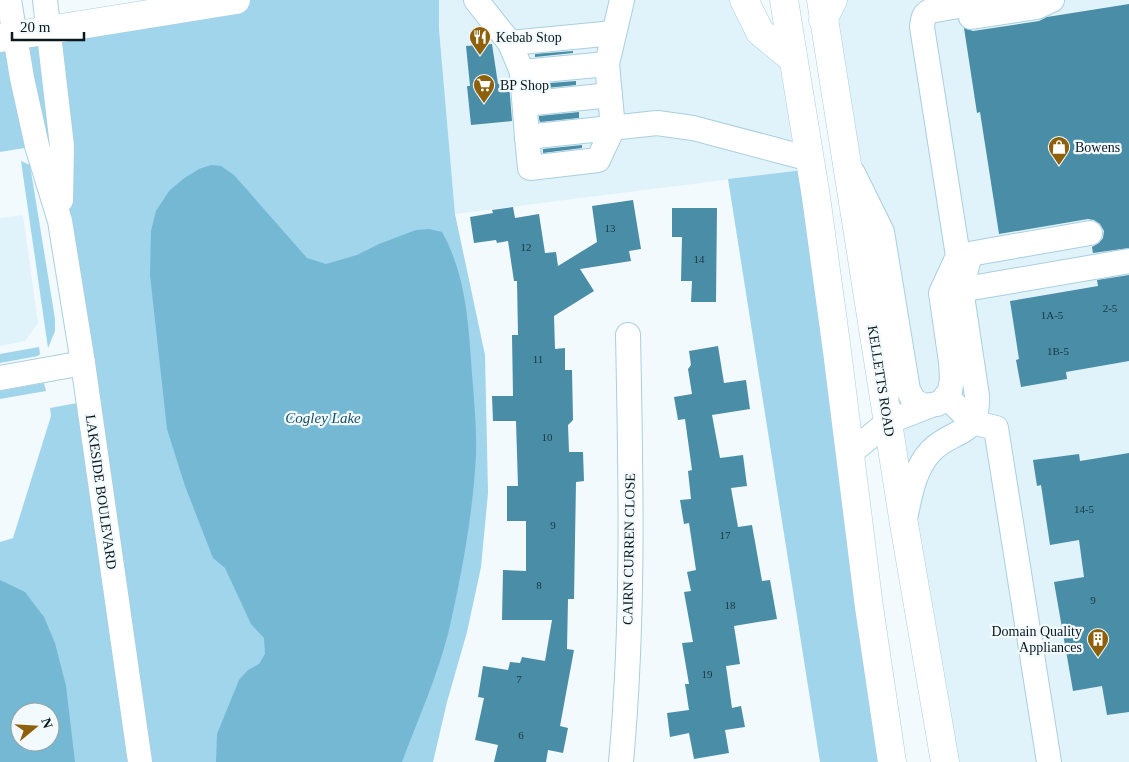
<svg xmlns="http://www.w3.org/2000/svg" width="1129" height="762" viewBox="0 0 1129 762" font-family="'Times New Roman',serif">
  <rect width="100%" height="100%" fill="#f2fafd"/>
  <g fill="#e0f3fb">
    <path d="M439 0H744L793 59 811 169 455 214 439 29Z"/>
    <path d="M833 0H1129V762H945Z"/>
    <path d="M23 215 38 323 25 341 0 346V218Z"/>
  </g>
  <g fill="#a0d5eb" fill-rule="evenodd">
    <path d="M236 0H439V29L455 214 485 355 488 493 481 567 467 632 447 702 433 762H0V542L13 538 51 416 50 408 88 401 37 146 0 152V38ZM20 712H50V742H20Z"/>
    <path d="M21 161 30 165 55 319V331L48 348Z"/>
    <path d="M811 169 892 762H820L728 179Z"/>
    <path d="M39 347 40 354 38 356 0 363V354Z"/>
    <path d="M44 383 46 391 0 399V391Z"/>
  </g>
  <g fill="#74b8d3" fill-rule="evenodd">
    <path d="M211 165 221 166 234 175 307 258 326 264 357 255 379 244 416 230 429 229 442 232C464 271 468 316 471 360 473 391 477 423 476 455 473 513 462 573 449 630 438 675 418 719 402 762H216L217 734 239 680 248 670 259 664 265 654 264 638 251 624 225 568 213 558 185 486 167 429 150 275 151 231 156 211 169 191 183 179 199 169Z"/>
    <path d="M0 580 25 592 44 617 55 643 66 686 75 762H0ZM20 712H50V742H20Z"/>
  </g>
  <g fill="#4a8da7">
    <path d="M1129 4V248L1093 253 1092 247 1099 243 1103 238 1104 231 1100 224 1094 220 1088 219 999 234 980 112 977 113 964 28 973 31 1039 21 1047 17Z"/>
    <path d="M492 44 498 84 509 83 512 121 471 125 467 86H470L466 46Z"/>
    <path d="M573 51V53L535 57V54Z"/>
    <path d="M576 81V85L537 89V84Z"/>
    <path d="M579 112V118L540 122 539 119V116Z"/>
    <path d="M582 145V148L543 153V149Z"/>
    <path d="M633 200 641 249 629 251 631 261 580 269 594 291 554 316 555 349 565 348V370H572L573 420 568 425 569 452H583L584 481 576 482 574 599H568L567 649 574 650 560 726 568 728 563 753 548 750 546 762H494L498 745 475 740 484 698 478 697 483 666 508 670 510 662 520 663 522 657 545 661 552 620H502L503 570 526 571V521H507V486H518L516 421H493L492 396H513L512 335H518L517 281H514L508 241 497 243 496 240 474 243 470 217 493 213 492 210 513 207 515 218 539 214 545 253 556 252 558 266 597 242 592 206Z"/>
    <path d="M672 208H717L716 302H691L692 281H681L682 237H672Z"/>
    <path d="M1129 275V361L1066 372 1067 379 1021 387 1016 360 1019 359 1010 301 1098 286 1097 280Z"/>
    <path d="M718 346 724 383 746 380 750 409 712 415 720 458 743 455 747 486 731 488 738 527 752 525 762 581 770 580 777 619 734 626 740 664 726 666 732 708 741 706 745 727 725 730 729 753 694 759 689 733 670 737 667 713 689 710 685 684H689L682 643 693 642 684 592 691 591 687 572 696 570 689 523 684 524 680 500 691 499 688 471 692 470 685 419 678 420 674 397 692 394 688 369 691 365 689 351Z"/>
    <path d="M1129 453V712L1107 715 1102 686 1073 691 1054 582 1084 577 1079 540 1050 545 1041 485 1037 486 1033 460 1079 454 1080 461Z"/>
  </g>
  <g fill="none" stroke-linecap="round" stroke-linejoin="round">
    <g stroke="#a9cfe0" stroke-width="26">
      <g id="minor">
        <path d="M9 0 22 78 37 146 60 221 83 363 140 762"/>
        <path d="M45 0 62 146 61 200"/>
        <path d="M476 0 510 43 522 72 607 64"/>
        <path d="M971 17 1037 7 1052 0"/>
        <path d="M510 43 614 33"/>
        <path d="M522 72 527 137 657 123 693 128 810 159"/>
        <path d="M525 104 610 95"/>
        <path d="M527 137 530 168 598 160 613 128 607 64 622 0"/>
        <path d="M853 173 882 232 908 390 914 401 925 406 937 404 944 400 950 391 952 379 951 362 941 293 958 256 922 27C923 19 923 15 930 11L992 0"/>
        <path d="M958 256 1090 233"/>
        <path d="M948 292 1129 261"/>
        <path d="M0 378 83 363"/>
        <path d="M946 396 972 422 996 428 1049 762"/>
        <path d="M849 454 888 422 929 406"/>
        <path d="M905 519C910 495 914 469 931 451 953 428 979 438 977 396L961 289 969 258"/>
        <path d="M621 762C634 620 631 477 628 335"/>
      </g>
    </g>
    <g stroke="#a9cfe0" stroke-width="29">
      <g id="major">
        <path d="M744 0 760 32 793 59"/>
        <path d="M784 0 816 197 837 351 869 607 892 762"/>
        <path d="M821 0 904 524 945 762"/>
      </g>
    </g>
    <g stroke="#a9cfe0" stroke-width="29">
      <g id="highway">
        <path d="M823 20 833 0"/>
        <path d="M0 38 236 0"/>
      </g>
    </g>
    <use href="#minor" stroke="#fff" stroke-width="24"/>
    <use href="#major" stroke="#fff" stroke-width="28"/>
    <use href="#highway" stroke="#fff" stroke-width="28"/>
  </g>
  <defs>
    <g id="restaurant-pin" transform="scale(1.125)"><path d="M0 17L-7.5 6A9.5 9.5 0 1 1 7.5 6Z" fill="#8e6009" stroke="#f2fafd"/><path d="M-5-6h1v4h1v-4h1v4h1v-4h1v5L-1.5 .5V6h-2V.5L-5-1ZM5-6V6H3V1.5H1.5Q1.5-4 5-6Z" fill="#fff"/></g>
    <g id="supermarket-pin" transform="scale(1.125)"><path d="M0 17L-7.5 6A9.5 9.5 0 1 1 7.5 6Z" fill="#8e6009" stroke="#f2fafd"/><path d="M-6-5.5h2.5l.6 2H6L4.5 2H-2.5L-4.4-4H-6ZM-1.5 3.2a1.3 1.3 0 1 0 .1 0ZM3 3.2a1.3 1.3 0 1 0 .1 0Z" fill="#fff"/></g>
    <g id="shop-pin" transform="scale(1.125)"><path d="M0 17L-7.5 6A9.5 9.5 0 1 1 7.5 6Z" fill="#8e6009" stroke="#f2fafd"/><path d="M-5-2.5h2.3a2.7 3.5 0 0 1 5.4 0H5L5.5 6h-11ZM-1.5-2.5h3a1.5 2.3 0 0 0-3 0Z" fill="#fff"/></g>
    <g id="building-pin" transform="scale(1.125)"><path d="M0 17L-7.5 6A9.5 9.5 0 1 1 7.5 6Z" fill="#8e6009" stroke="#f2fafd"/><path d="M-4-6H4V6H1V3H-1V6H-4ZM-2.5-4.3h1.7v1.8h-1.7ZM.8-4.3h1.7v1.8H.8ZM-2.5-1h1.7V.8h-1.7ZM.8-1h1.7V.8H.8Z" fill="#fff"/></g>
  </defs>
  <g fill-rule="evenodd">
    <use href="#restaurant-pin" x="480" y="37"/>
    <use href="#supermarket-pin" x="484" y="85"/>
    <use href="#shop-pin" x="1059" y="147"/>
    <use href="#building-pin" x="1098" y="639"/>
  </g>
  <g text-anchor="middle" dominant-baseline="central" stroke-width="4.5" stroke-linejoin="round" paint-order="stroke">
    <g font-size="11" fill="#1b3641">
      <text x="610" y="228">13</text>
      <text x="526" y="247">12</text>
      <text x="699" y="259">14</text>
      <text x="1110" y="308">2-5</text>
      <text x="1052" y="315">1A-5</text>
      <text x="1058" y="351">1B-5</text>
      <text x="538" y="359">11</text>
      <text x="547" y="437">10</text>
      <text x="1084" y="509">14-5</text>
      <text x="553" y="525">9</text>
      <text x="725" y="535">17</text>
      <text x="539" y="585">8</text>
      <text x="1093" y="600">9</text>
      <text x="730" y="605">18</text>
      <text x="707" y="674">19</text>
      <text x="519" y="679">7</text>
      <text x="521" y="735">6</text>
    </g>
    <g font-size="14" fill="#0b191f" stroke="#f2fafd" text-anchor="start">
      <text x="496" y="37">Kebab Stop</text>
      <text x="500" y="85">BP Shop</text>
      <text x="1075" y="147">Bowens</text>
      <text x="1082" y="631" text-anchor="end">Domain Quality<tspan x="1082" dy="16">Appliances</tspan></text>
    </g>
    <g font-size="14" fill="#0b191f" stroke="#f2fafd">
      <text transform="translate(881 381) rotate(81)">KELLETTS ROAD</text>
      <text transform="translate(101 492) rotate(82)">LAKESIDE BOULEVARD</text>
      <text transform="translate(629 549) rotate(-89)">CAIRN CURREN CLOSE</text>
    </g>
    <g font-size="15" font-style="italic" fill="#185064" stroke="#f2fafd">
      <text x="323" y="418">Cogley Lake</text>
    </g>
  </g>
  <g transform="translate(35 727) rotate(72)"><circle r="24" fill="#f2fafd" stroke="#96a0a4"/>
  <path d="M0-4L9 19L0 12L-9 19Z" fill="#8e6009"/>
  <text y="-8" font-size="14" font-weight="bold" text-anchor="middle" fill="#0b191f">N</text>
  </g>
  <path d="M12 32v8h72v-8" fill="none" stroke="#0b191f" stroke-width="2.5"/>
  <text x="20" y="32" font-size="15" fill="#0b191f" stroke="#f2fafd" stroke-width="4" paint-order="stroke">20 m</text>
</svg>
